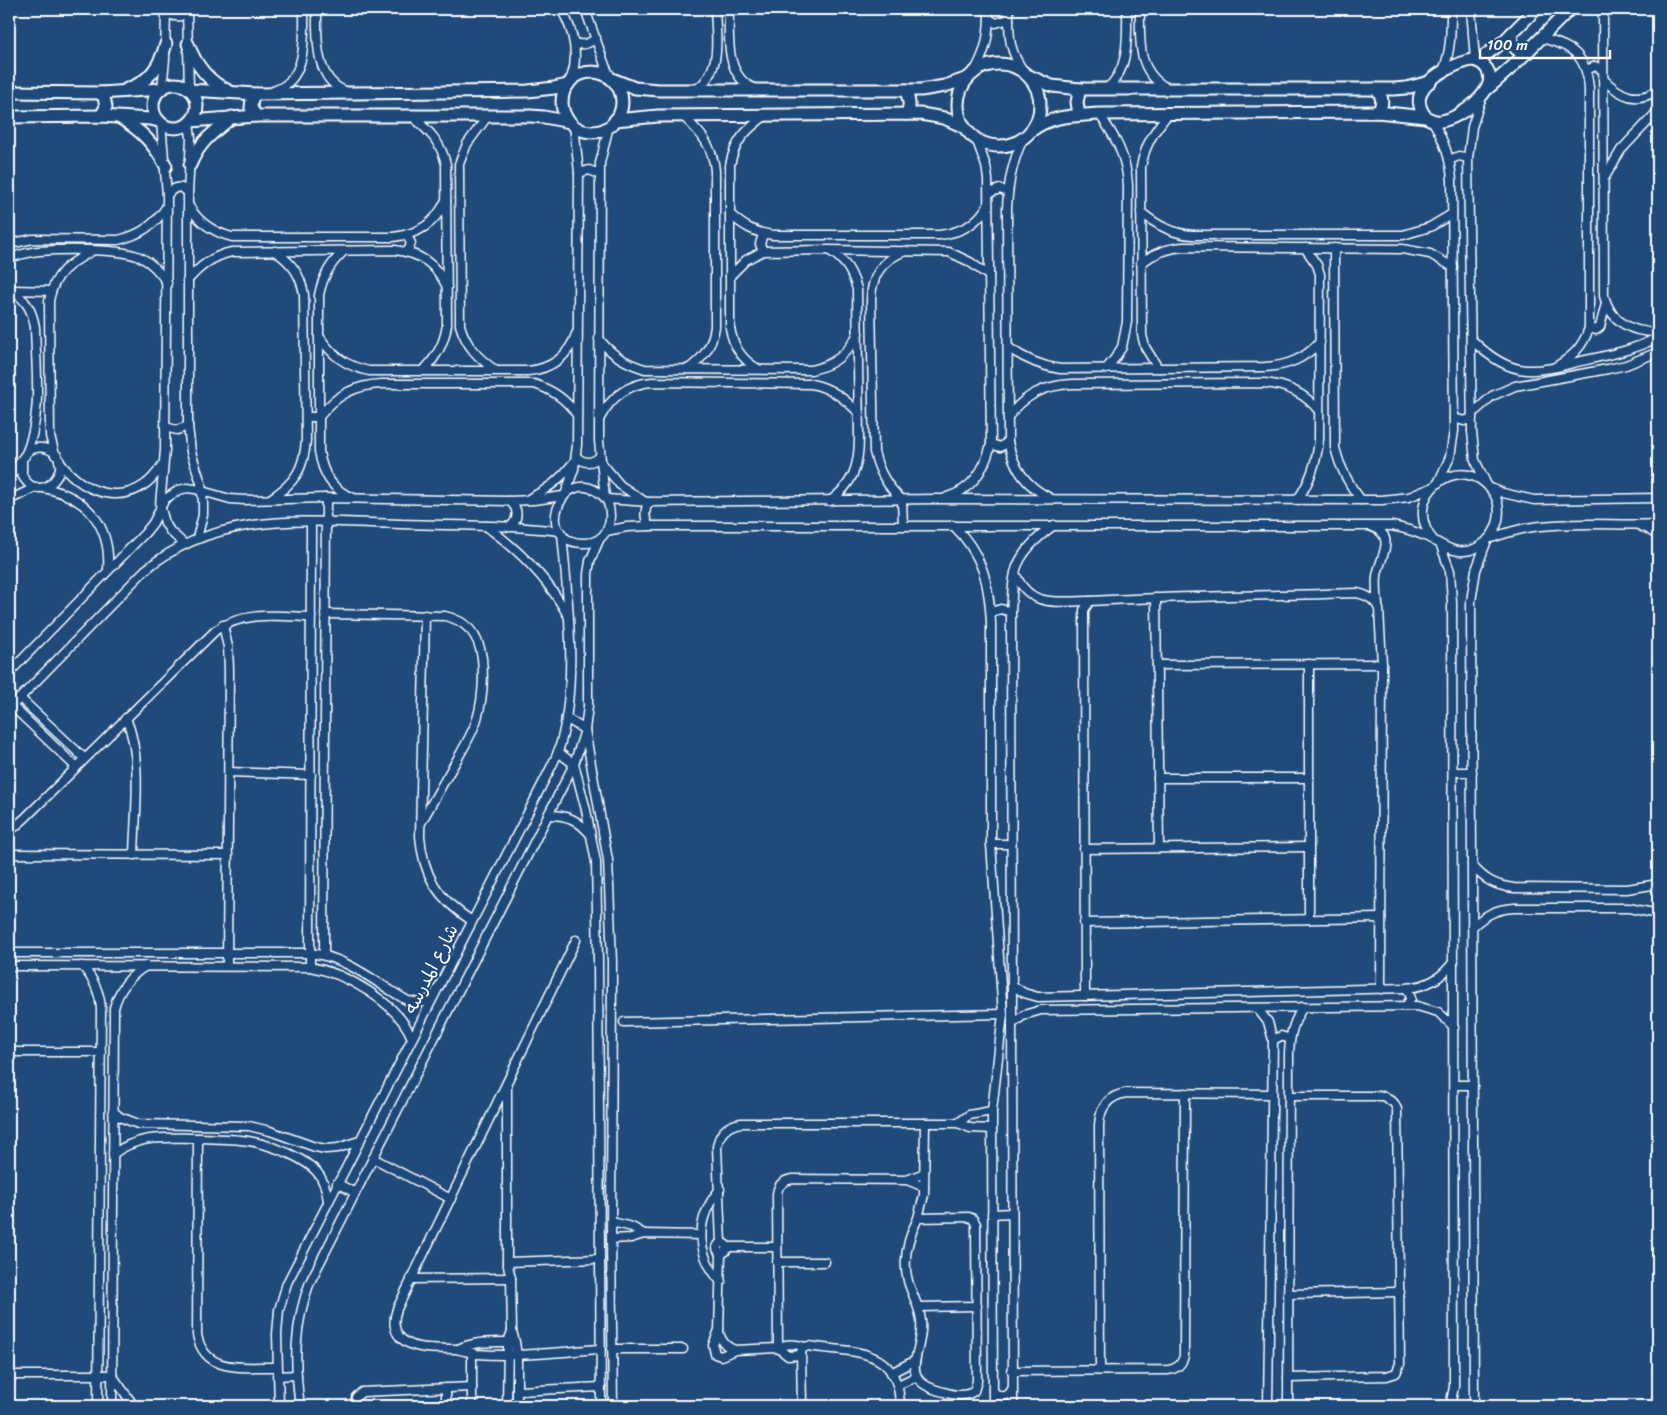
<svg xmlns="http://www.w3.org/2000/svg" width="1667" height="1415" viewBox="0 0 1667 1415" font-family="Sriracha,'Playpen Sans Arabic',sans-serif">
  <rect width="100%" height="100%" fill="#1f4a7a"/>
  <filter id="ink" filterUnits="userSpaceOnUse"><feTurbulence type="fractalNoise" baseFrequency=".02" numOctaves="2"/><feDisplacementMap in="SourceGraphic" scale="10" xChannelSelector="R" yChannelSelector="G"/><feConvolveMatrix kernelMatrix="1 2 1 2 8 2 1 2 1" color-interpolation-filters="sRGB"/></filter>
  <g filter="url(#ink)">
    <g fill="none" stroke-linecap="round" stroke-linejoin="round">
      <g stroke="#fff" stroke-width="11">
        <g id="street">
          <path d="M187 9 189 89"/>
          <path d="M317 9C317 36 314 79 345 91"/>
          <path d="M561 9C574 30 581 61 568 84"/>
          <path d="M585 9 606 68 612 79"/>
          <path d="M729 9C729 35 724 78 756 89"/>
          <path d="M1009 9C1009 36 1008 50 1025 73"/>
          <path d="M1140 9C1140 39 1136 71 1167 88"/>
          <path d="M1471 9 1475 60"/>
          <path d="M1603 9 1604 296C1611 322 1632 333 1658 332"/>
          <path d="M166 11C173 18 181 18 187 12"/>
          <path d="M989 19 996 23 1009 19"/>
          <path d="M1541 38C1572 46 1586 54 1589 88V328C1583 347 1572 357 1555 367"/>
          <path d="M574 43C583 46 589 44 596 38"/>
          <path d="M1587 70 1595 66 1603 70"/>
          <path d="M1443 71C1451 51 1451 31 1451 9"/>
          <path d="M974 72C987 50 989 34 989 9"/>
          <path d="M1603 79C1621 96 1636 104 1658 90"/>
          <path d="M162 89 165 59 166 9"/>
          <path d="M1106 89C1130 70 1127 37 1127 9"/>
          <path d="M696 90C723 70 716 38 715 9"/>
          <path d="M273 91C308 81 304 37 304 9"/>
          <path d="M1481 99 1472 127 1468 158 1472 432 1475 460 1486 483"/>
          <path d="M1099 114C1115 136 1127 157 1128 186L1127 322 1122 347 1115 358 1106 369"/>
          <path d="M683 116C701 133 713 146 715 171V327C712 346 704 358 688 369"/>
          <path d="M413 117C429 131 441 142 446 164L447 325C444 344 437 356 424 370"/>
          <path d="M487 117 467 144 459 164 460 325C466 346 478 358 495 370"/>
          <path d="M1432 120C1444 140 1451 159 1452 181L1454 431 1450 457 1439 481"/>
          <path d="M161 122 167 195 165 450 160 505 165 523 170 531 184 544"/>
          <path d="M189 123 191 138 188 193V426L191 452 201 483 203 503V515L197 538"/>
          <path d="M1023 139C1012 162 1008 183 1007 208L1008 442C1014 469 1026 486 1050 498"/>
          <path d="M1449 160 1459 156 1468 158"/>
          <path d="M579 173 589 170 599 174"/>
          <path d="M1605 177 1621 150 1658 111"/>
          <path d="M989 193 1000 189 1008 192"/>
          <path d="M167 195C174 187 181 184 188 193"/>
          <path d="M189 206C199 223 213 232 232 237H393C419 234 435 224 446 200"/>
          <path d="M1141 212C1156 225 1172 234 1193 235H1403L1430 227 1452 214"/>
          <path d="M730 214C743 226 755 233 773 235H940C962 232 977 224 988 205"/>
          <path d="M763 234 760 244 763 251"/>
          <path d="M407 236 411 243 408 252"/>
          <path d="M9 244 33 239 118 240C140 235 155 225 167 206"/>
          <path d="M1334 248 1335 448C1340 468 1348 484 1361 500"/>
          <path d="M344 251C330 264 323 276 319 295V451C322 471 331 490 352 497"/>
          <path d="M9 258C19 255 28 252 39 251 62 249 123 248 142 258 153 264 160 272 167 283"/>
          <path d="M1141 263C1154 253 1167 248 1184 247L1402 249 1430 254 1453 267"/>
          <path d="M730 276 746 260 763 251 828 250 949 252 970 262 989 276"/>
          <path d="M187 281C200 266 213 256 232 252L395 250C420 253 436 264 447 287"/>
          <path d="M9 289C25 298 32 309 35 327 36 370 43 416 25 456"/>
          <path d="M13 290 51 291"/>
          <path d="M1589 328 1596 330 1600 327 1606 303"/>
          <path d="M319 336C332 356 346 366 369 371H528C551 369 569 356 576 334"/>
          <path d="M599 339C612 355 625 363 645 369L811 370C834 365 848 354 858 333"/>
          <path d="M1471 339C1486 354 1505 369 1527 370 1544 371 1561 366 1577 362 1604 356 1633 351 1658 337"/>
          <path d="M1008 347C1024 359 1040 366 1060 369L1264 367C1288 366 1304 359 1320 342"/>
          <path d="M1158 368 1145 347 1142 335 1141 167C1145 144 1155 130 1169 113"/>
          <path d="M758 369C741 359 733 346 730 328V165C735 140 746 130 766 115"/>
          <path d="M1472 414 1492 396 1515 386 1608 369 1626 365 1658 352"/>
          <path d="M306 417H319C336 395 355 385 382 384H534C553 390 566 399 577 415"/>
          <path d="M1008 417C1025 395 1044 385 1073 384L1264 383C1287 385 1305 393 1319 411"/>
          <path d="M600 418C611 397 627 384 652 382L811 384C832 388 845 399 859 413"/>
          <path d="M1454 418 1464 421 1472 418"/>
          <path d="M165 427 177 430 188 426"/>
          <path d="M991 444 1000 447 1008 442"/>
          <path d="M55 455 50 436 49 301C54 273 69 264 92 251"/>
          <path d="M576 456C583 464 593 464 600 456"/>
          <path d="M59 461C86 499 136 509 162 465"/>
          <path d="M601 462 620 485 644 501"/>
          <path d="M9 479C16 471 20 457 29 451 34 447 42 447 48 449 80 462 41 511 22 475V460"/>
          <path d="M43 488C87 496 111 525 108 570"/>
          <path d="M1490 488 1503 493 1534 500 1658 498"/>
          <path d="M565 495 574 469 577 445 579 173 574 125"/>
          <path d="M947 497C972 490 985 469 991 444L988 179 986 166 977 141"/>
          <path d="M530 498C547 490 562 478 573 463"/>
          <path d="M605 498 599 441 600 163 609 126"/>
          <path d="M270 499C295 483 304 469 306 440L304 295C301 275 292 263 275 251"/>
          <path d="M606 499C616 519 607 545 582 543 530 541 565 456 606 499L649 502 937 499 1382 500 1409 497 1431 488"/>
          <path d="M1298 499C1311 480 1317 462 1319 439L1320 274 1317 265 1305 248"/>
          <path d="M9 500 36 487"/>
          <path d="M509 501C519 508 519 519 510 527"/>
          <path d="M830 501C853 484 859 467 859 438L857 289C852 272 845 260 830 251"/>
          <path d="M903 525 902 500C887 486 879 472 874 452L871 301C871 276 882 260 905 251"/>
          <path d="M953 525C983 554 989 583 991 623V844L1003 1014 992 1111 993 1406"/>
          <path d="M486 526C519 550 547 577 567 614"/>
          <path d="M649 526C644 517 644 510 649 502"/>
          <path d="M1640 526 1648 529 1658 536"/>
          <path d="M1372 527C1398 536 1379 559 1377 576 1376 586 1377 595 1378 605"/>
          <path d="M606 531 627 527 649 526H1392C1403 528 1414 531 1425 536 1441 543 1452 555 1471 550 1485 546 1495 534 1498 520 1500 510 1498 499 1492 491 1461 448 1397 497 1434 541"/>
          <path d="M1488 539C1503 534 1518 529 1533 527 1575 521 1617 526 1658 524"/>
          <path d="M1441 546 1450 571 1452 602 1454 1371V1387L1450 1406"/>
          <path d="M1015 573C1030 609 1057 601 1090 601"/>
          <path d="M1156 598 1159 848"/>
          <path d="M991 612 1001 609 1011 612"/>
          <path d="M325 614 445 616C468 621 479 636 482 658 484 679 483 699 477 719 472 735 463 749 455 763 443 783 432 803 421 823"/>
          <path d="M425 615 420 836C423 876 438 899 472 921"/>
          <path d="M223 625 228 647 229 669 227 966"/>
          <path d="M1309 664V919"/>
          <path d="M1157 665 1382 664"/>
          <path d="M9 673 145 533 153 523 165 499 179 490 187 488 195 489 230 499 244 500 326 498 509 501 534 500 563 496"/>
          <path d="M20 698 84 758"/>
          <path d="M12 706 76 767"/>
          <path d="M9 709 145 570C219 509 311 522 400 524 453 525 507 525 560 531"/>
          <path d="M126 718C143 758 135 812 134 855"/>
          <path d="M566 718 585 730 608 860 612 962 611 1239 613 1406"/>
          <path d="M558 752 574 764 586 810 596 862 598 962 601 1406"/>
          <path d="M229 772 311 775"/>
          <path d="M1453 772H1472"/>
          <path d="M1158 778H1309"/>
          <path d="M549 815C568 815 578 820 590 834"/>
          <path d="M9 832 24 819 216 630C245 611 278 616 311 617"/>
          <path d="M991 844H1011"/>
          <path d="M1084 849 1309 847"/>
          <path d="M9 854 228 855"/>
          <path d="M1472 865C1484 880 1496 886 1514 888L1627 889 1658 884"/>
          <path d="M1084 923 1381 918"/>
          <path d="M1472 927C1485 915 1496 909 1514 908H1629L1658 914"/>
          <path d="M576 940 397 1309C393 1320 393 1332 403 1340 417 1351 439 1348 455 1349 463 1350 470 1353 477 1354 518 1357 559 1352 600 1349"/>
          <path d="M9 953H310C347 957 376 983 408 1001L420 1003 432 998"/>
          <path d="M324 955 326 498"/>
          <path d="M9 966 310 967C346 973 398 1003 412 1038"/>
          <path d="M82 966C94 979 100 992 101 1009L98 1406"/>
          <path d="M310 967 311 522"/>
          <path d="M1012 985 1024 993 1038 997 1407 988C1428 986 1442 978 1454 961"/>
          <path d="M1085 996 1084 610 1090 601C1179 596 1268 596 1357 593 1367 595 1375 599 1379 609L1382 664 1381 989"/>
          <path d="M1406 1006 1411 998 1407 988"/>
          <path d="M1257 1008 1268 1022 1273 1040 1268 1406"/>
          <path d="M624 1022 1003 1014"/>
          <path d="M1012 1024 1024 1015 1041 1010 1417 1006 1438 1012 1454 1027"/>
          <path d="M1273 1040 1281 1036 1290 1039"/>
          <path d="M9 1052H101"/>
          <path d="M1454 1085H1473"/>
          <path d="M507 1087V1262L511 1278 512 1331 515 1342 517 1355V1406"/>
          <path d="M113 1111 120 1117 138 1124 249 1126 270 1131 315 1147 326 1149 338 1148 359 1141"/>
          <path d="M958 1123 969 1115 992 1111"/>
          <path d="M198 1138 197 1335C205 1375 245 1366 277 1367"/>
          <path d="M113 1154C140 1134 165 1138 197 1138 235 1139 254 1138 290 1154 313 1165 325 1174 328 1201"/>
          <path d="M373 1158 451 1199"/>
          <path d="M907 1180 924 1187"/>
          <path d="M337 1183 355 1193"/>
          <path d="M720 1189C695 1219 695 1253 721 1282"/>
          <path d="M992 1214 1012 1213"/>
          <path d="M918 1218C908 1238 902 1259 908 1281 912 1295 920 1307 921 1321 925 1353 893 1380 944 1392 953 1395 966 1397 974 1391L977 1381 976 1224 973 1219 969 1217 918 1218 924 1195 925 1123"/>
          <path d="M612 1222 632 1227 644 1234"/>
          <path d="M611 1239 631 1238 644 1234 701 1235"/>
          <path d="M721 1243 717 1147C719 1133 727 1125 741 1123H958L970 1128 992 1129"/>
          <circle cx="722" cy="1248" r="5"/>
          <path d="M726 1247H777"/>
          <path d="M721 1253 719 1333C722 1342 726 1347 735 1350L778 1348C786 1343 797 1344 805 1347"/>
          <path d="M507 1262 600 1259"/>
          <path d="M777 1262H825"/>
          <path d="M411 1279 511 1278"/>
          <path d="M1288 1294 1400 1292"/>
          <path d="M918 1307 977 1306"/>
          <path d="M719 1330 713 1345 715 1354 721 1356 735 1350"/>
          <path d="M458 1349C475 1341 493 1342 512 1342"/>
          <path d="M612 1349H683"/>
          <path d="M472 1353V1406"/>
          <path d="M801 1355 788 1356 778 1348 777 1194C778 1184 784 1180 793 1179L907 1180 924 1173"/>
          <path d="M1100 1370 1099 1125C1100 1108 1108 1096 1126 1093L1272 1094"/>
          <path d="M1012 1371 1168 1370C1177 1369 1182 1364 1184 1356L1185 1093"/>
          <path d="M891 1373 914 1361"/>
          <path d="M9 1375H112L134 1406"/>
          <path d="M277 1376 297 1375"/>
          <path d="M1288 1378 1387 1376 1396 1373 1400 1364 1397 1109 1394 1103 1383 1096H1289"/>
          <path d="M898 1385 917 1376"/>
          <path d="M446 1388V1406"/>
          <path d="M993 1390C998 1399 1008 1398 1012 1389"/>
          <path d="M518 1391 601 1387"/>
          <path d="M112 1406 114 1008C119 989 129 976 146 966"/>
          <path d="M279 1406 277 1334 279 1310 287 1283 536 797C543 782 552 767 558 752 579 689 568 600 562 534"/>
          <path d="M300 1406C294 1363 294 1324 310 1282L574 764 585 730 588 706V574L590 561 600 538"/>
          <path d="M355 1406 356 1397 362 1392 472 1387"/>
          <path d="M507 1406 508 1342 512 1331"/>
          <path d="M802 1406 801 1352 803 1348 808 1346C851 1353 899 1345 900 1406"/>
          <path d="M1013 1406 1011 612C1012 599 1012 585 1015 573 1020 552 1038 537 1054 525"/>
          <path d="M1288 1406 1289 1053C1290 1035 1293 1022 1303 1007"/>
          <path d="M1474 1406 1471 601 1476 570 1486 543"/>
        </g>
      </g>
      <g stroke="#fff" stroke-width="15">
        <g id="secondary">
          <path d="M1512 33C1510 44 1515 52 1527 53"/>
          <path d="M188 44C196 66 208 82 229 91"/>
          <path d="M1471 60C1477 60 1483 63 1487 69 1500 90 1459 119 1441 121 1436 122 1431 120 1426 117 1402 89 1447 66 1471 60Z"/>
          <path d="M1478 61 1504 41 1536 9"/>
          <circle cx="999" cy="105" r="41"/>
          <circle cx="592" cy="102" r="30"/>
          <path d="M1027 75 1052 86 1080 89H1394L1406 88 1430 82"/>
          <path d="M612 79 635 88 659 90H921L945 86 968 78"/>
          <circle cx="175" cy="106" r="22"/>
          <path d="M127 89C150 82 160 65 166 44"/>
          <path d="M1487 89 1512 67 1570 9"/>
          <path d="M190 90 256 94 528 91 554 88 568 85"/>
          <path d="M906 90C908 98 912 107 906 114"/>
          <path d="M1377 90C1383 97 1384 105 1377 112"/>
          <path d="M9 92 100 93 161 89"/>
          <path d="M100 93 104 97 106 107 101 116"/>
          <path d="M256 94 252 98 251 108 256 116"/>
          <path d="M1079 115 1077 102 1080 89"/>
          <path d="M9 117 101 116 150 119 159 121"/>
          <path d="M120 118C141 130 154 144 166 166"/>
          <path d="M615 120 658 116 921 114 944 118 964 127"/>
          <path d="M191 121 256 116H530L544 117 570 122"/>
          <path d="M1031 131C1051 115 1074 116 1099 114L1377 112 1426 117"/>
          <path d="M190 165C200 141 213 133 232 117"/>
        </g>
      </g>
      <use href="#street" stroke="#1f4a7a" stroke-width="8"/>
      <use href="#secondary" stroke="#1f4a7a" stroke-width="11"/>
    </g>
  </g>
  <g text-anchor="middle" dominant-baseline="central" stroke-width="4" stroke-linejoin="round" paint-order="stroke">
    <g font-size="18" fill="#fff" stroke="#1f4a7a">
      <text transform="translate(431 969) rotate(-63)">شارع المدرسه</text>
    </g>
  </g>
  <rect width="1667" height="1415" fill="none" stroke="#1f4a7a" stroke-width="30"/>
  <rect x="15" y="15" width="1637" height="1385" fill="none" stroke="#fff" stroke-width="2" filter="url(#ink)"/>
  <path d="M1480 50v8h130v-8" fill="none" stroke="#ffffff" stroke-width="2.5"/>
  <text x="1487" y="50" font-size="15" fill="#ffffff" stroke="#1f4a7a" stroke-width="4" paint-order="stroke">100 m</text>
</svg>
